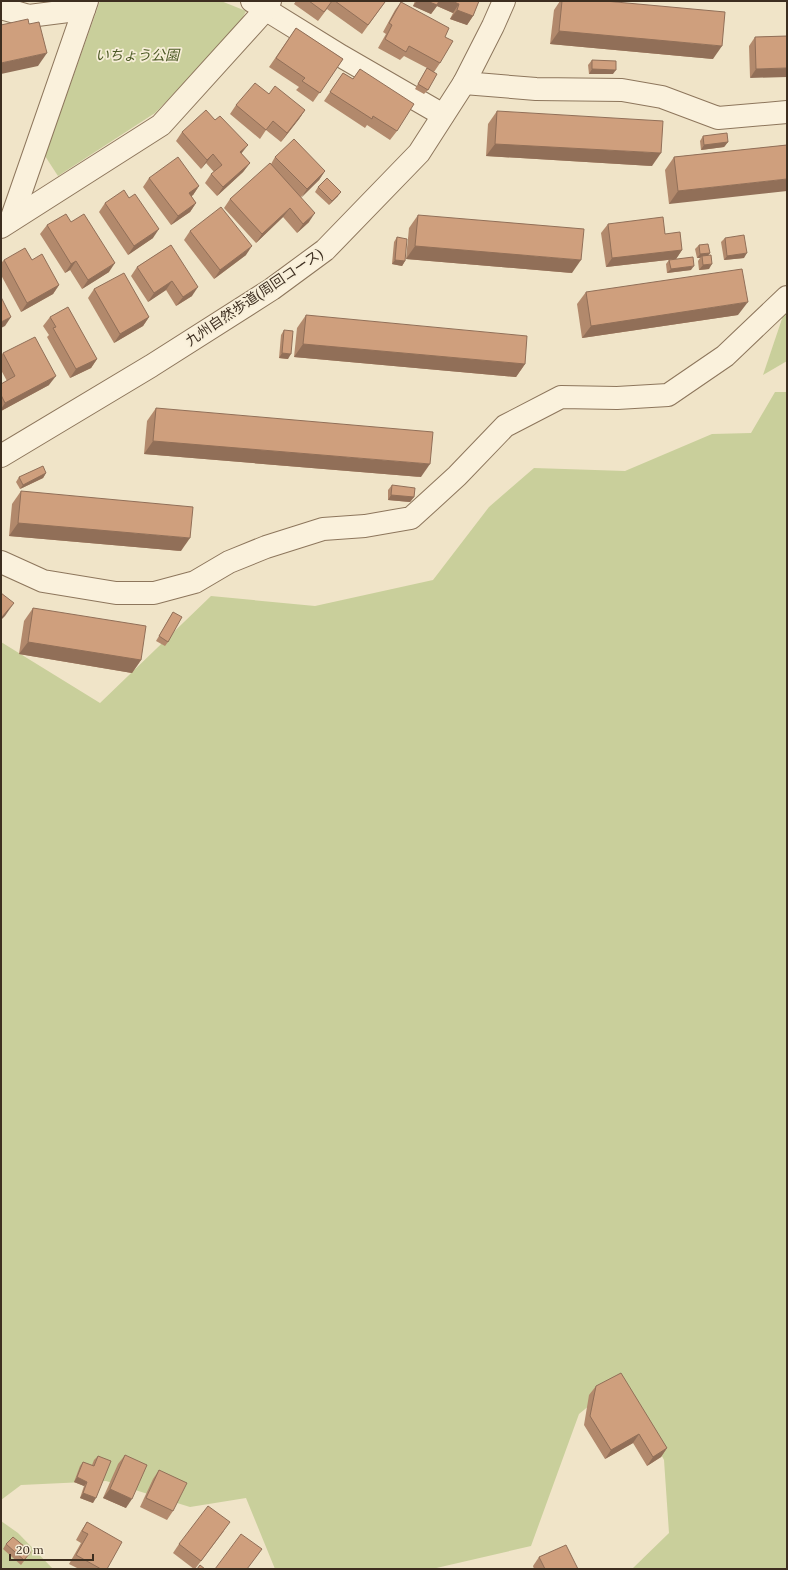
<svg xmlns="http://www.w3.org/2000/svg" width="788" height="1570" viewBox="0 0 788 1570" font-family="Lora,'Noto Sans JP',serif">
  <rect width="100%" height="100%" fill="#f0e4c8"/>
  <g fill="#c9cf9b">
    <path d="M100 1H221L246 11 238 27 155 113 58 176 45 156Z"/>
    <path d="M787 304V361L763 375Z"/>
    <path d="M775 392H787V1569H632L669 1533 664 1460 622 1379 579 1414 531 1546 432 1569H275L246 1498 190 1507 106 1481 21 1485 1 1500V642L100 703 211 596 315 606 433 580 489 507 534 468 625 471 712 434 751 433Z"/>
    <path d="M1 1521 18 1533 53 1569H1Z"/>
  </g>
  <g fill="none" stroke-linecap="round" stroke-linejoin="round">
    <g stroke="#8d765c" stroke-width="24">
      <g id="minor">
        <path d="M252 1 341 56 443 115"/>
        <path d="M1 8 29 16 84 9"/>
        <path d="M464 83 536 89 622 90 662 97 718 118 787 112"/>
        <path d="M11 220 87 1"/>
        <path d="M1 227 161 125 266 9 270 1"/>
        <path d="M1 562 43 581 116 593H154L195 582 229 562 266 547 323 529 365 526 411 518 457 476 505 426 561 397 617 398 668 395 725 356 787 297"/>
      </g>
    </g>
    <g stroke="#8d765c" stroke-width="24">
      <path id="tertiary" d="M1 456 151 366 272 289 325 250 419 153 464 83 493 26 504 1"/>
    </g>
    <use href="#minor" stroke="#faf1dc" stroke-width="22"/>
    <use href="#tertiary" stroke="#faf1dc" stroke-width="22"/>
  </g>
  <g fill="#b2896c">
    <path d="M296 1H385V2L362 34 327 9 318 21 294 4Z"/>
    <path d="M415 1H479L473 16 467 25 450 19 453 13 437 6 431 14 413 6Z"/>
    <path d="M560 1H605L713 59 550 44 554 10Z"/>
    <path d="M401 2 445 37 440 63 434 72 428 90 424 94 415 89 427 68 404 56 400 60 378 48 386 34 383 32 395 10Z"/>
    <path d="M296 28 343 59 313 102 296 90 299 87 269 67Z"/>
    <path d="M787 36 750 78 749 46 755 37Z"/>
    <path d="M592 60 613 74H589L588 65Z"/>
    <path d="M360 69 397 131 390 140 367 125 365 128 324 101 343 73 353 79Z"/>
    <path d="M269 94 305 110 299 119 281 142 266 130 260 139 230 114 236 105Z"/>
    <path d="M497 111 652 166 486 156 488 124Z"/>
    <path d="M182 132 241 154 250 163 243 172 217 196 205 183 211 174 214 172 206 163 201 169 176 141Z"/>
    <path d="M703 136 728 142 724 147 701 150 700 141Z"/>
    <path d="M787 145 669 204 665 170 674 157Z"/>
    <path d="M275 157 325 171 319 180 301 197 309 222 297 233 283 217 256 243 224 208 230 199 271 164Z"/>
    <path d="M149 178 199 186 193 195 191 196 196 203 190 212 171 225 143 187Z"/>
    <path d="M318 187 338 196 329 205 315 192Z"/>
    <path d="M105 203 153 238 128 255 99 212Z"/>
    <path d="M418 215 572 273 406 259 409 228Z"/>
    <path d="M71 222 109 272 82 289 70 270 65 273 40 234 47 225Z"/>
    <path d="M608 224 665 234 682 250 676 259 606 267 601 233Z"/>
    <path d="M190 231 246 255 214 279 184 240Z"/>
    <path d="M397 237 405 261 402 266 392 264 394 242Z"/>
    <path d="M725 238 744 258 724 260 721 242Z"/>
    <path d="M171 245 192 296 176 306 166 290 148 302 131 276 137 267Z"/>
    <path d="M699 245 710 253 708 256 709 269 699 270 698 261 700 258H697L695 249Z"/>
    <path d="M4 260 59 285 53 294 21 312 1 275V263Z"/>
    <path d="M669 260 691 270 667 273 666 264Z"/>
    <path d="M94 289 149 317 143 326 114 343 88 298Z"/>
    <path d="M586 292 738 315 582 338 577 304Z"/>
    <path d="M306 315 525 364 516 377 294 357 297 328Z"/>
    <path d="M50 317 97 359 91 368 70 378 47 337 49 335 43 326Z"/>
    <path d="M284 330 288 359 279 358 281 335Z"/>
    <path d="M3 353 49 385 1 411V384L7 381 1 370V356Z"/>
    <path d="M156 408 421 477 144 454 147 421Z"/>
    <path d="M46 473 43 478 20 489 16 482 19 477Z"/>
    <path d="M392 485 414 497 410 502 388 500V490Z"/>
    <path d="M21 491 181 551 9 536 12 504Z"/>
    <path d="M33 608 141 660 132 673 19 654 24 621Z"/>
    <path d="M173 612 168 642 165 646 156 641Z"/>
    <path d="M596 1386 667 1448 661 1457 647 1466 633 1443 605 1459 584 1425 589 1395Z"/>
    <path d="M125 1455 126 1508 103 1498 118 1464Z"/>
    <path d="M98 1456 93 1503 80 1498 84 1486 74 1482 80 1466 83 1462 92 1465 94 1460Z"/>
    <path d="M159 1470 173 1511 167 1520 140 1507 153 1479Z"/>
    <path d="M87 1522 107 1569H79L69 1564 81 1543 76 1540 81 1531Z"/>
    <path d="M224 1531 195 1569H194L173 1553 179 1544Z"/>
    <path d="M6 1544 27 1557 21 1565 3 1549Z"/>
    <path d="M539 1557 578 1569H534L533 1566Z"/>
  </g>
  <g fill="#916f58">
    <path d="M417 1H452L459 4 453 13 437 6 431 14 413 6Z"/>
    <path d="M457 10 473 16 467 25 450 19Z"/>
    <path d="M559 31 722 46 713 59 550 44Z"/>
    <path d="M47 53 38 66 1 74V63Z"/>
    <path d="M787 68V77L750 78 756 69Z"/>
    <path d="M592 69 616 70 613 74H589Z"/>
    <path d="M305 110 299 119 281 142 287 133Z"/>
    <path d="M728 142 724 147 701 150 704 145Z"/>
    <path d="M495 144 661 153 652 166 486 156Z"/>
    <path d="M248 145 241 154 240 152Z"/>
    <path d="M213 154 206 163 201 169 207 160Z"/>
    <path d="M250 163 243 172 217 196 223 187Z"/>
    <path d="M325 171 319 180 301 198 307 189Z"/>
    <path d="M787 179V191L669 204 678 191Z"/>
    <path d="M199 186 193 195 183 202 189 193Z"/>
    <path d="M341 192 338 196 329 205 332 201Z"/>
    <path d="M196 203 190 212 171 225 178 216Z"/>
    <path d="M290 208 283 217 256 243 262 234Z"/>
    <path d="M315 213 309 222 297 233 303 224Z"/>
    <path d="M159 229 153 238 128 255 134 246Z"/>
    <path d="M252 246 246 255 214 279 220 270Z"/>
    <path d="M415 246 581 260 572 273 406 259Z"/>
    <path d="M682 250 676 259 606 267 612 258Z"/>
    <path d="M710 253 706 257 702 256 700 258H697L700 254Z"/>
    <path d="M747 253 744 258 724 260 727 256Z"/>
    <path d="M395 260 405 261 402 266 392 264Z"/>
    <path d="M76 261 70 270 65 273 71 264Z"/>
    <path d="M115 263 109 272 82 289 88 280Z"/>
    <path d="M712 264 709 269 699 270 703 265Z"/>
    <path d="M694 266 691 270 667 273 671 269Z"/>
    <path d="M172 281 166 290 148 302 154 293Z"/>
    <path d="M59 285 53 294 21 312 27 303Z"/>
    <path d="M198 287 192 296 176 306 183 297Z"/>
    <path d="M748 302 738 315 582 338 591 326Z"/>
    <path d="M11 317 5 326 1 328V322Z"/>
    <path d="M149 317 143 326 114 343 120 334Z"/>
    <path d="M303 344 525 364 516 377 294 357Z"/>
    <path d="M282 353 291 354 288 359 279 358Z"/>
    <path d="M97 359 91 368 70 378 76 369Z"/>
    <path d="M56 376 49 385 1 411V409L5 403Z"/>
    <path d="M153 441 430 464 421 477 144 454Z"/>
    <path d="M46 473 43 478 20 489 23 485Z"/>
    <path d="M391 495 414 497 410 502 388 500Z"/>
    <path d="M18 523 190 538 181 551 9 536Z"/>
    <path d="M14 603 5 616 1 620V618Z"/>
    <path d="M28 642 141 660 132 673 19 654Z"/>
    <path d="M639 1434 633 1443 605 1459 611 1450Z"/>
    <path d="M667 1448 661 1457 647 1466 653 1457Z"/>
    <path d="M77 1477 87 1482 84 1486 74 1482Z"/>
    <path d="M110 1489 132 1499 126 1508 103 1498Z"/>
    <path d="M83 1493 96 1498 93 1503 80 1498Z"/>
  </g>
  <g fill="#cf9f7d" stroke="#916f58">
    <path d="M309 1H332L324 12Z"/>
    <path d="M335 1H385V2L368 25Z"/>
    <path d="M427 1H439L437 5Z"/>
    <path d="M452 1H479L473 16 457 10 459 4Z"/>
    <path d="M562 1H605L725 12 722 46 559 31Z"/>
    <path d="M401 2 449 28 445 37 453 41 440 63 409 46 406 52 385 39 392 25 389 23Z"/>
    <path d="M28 19 29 24 39 22 47 53 1 63V25Z"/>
    <path d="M296 28 343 59 320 93 302 81 305 78 276 58Z"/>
    <path d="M787 36V68L756 69 755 37Z"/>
    <path d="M592 60 616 61V70L592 69Z"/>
    <path d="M427 68 437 74 428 90 418 84Z"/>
    <path d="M360 69 414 104 397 131 373 116 372 119 330 92 343 73 353 79Z"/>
    <path d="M255 83 269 94 275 86 305 110 287 133 273 121 266 130 236 105Z"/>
    <path d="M206 110 215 120 220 116 248 145 240 152 250 163 223 187 211 174 222 165 213 154 207 160 182 132Z"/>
    <path d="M497 111 663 121 661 153 495 144Z"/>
    <path d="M727 133 728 142 704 145 703 136Z"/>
    <path d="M294 139 325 171 307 189 275 157Z"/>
    <path d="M787 145V179L678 191 674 157Z"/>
    <path d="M178 157 199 186 189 193 196 203 178 216 149 178Z"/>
    <path d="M270 163 315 213 303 224 290 208 262 234 230 199Z"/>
    <path d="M327 178 341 192 332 201 318 187Z"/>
    <path d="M124 190 129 198 135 194 159 229 134 246 105 203Z"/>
    <path d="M221 207 252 246 220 270 190 231Z"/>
    <path d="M66 214 71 222 84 214 115 263 88 280 76 261 71 264 47 225Z"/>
    <path d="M418 215 584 229 581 260 415 246Z"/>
    <path d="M663 217 665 234 680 232 682 250 612 258 608 224Z"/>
    <path d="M744 235 747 253 727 256 725 238Z"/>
    <path d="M397 237 407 239 405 261 395 260Z"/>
    <path d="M708 244 710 253 700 254 699 245Z"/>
    <path d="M171 245 198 287 183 297 172 281 154 293 137 267Z"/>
    <path d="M25 248 32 260 42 254 59 285 27 303 4 260Z"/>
    <path d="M711 255 712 264 703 265 702 256Z"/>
    <path d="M693 257 694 266 671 269 669 260Z"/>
    <path d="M742 269 748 302 591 326 586 292Z"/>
    <path d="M124 273 149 317 120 334 94 289Z"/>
    <path d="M1 297 11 317 1 322Z"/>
    <path d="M68 307 97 359 76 369 53 328 56 327 50 317Z"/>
    <path d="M306 315 527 336 525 364 303 344Z"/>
    <path d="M284 330 293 331 291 354 282 353Z"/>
    <path d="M35 337 56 376 5 403 1 395V384L15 376 3 353Z"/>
    <path d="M156 408 433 432 430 464 153 441Z"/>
    <path d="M43 466 46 473 23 485 19 477Z"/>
    <path d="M392 485 415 488 414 497 391 495Z"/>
    <path d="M21 491 193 507 190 538 18 523Z"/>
    <path d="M1 593 14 603 1 618Z"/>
    <path d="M33 608 146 626 141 660 28 642Z"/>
    <path d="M173 612 182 617 168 642 159 636Z"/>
    <path d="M621 1373 667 1448 653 1457 639 1434 611 1450 590 1416 596 1386Z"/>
    <path d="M125 1455 147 1465 132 1499 110 1489Z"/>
    <path d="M98 1456 111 1461 96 1498 83 1493 87 1482 77 1477 83 1462 94 1466Z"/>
    <path d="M159 1470 187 1483 173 1511 146 1498Z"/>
    <path d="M208 1506 230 1522 201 1561 179 1544Z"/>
    <path d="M87 1522 122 1542 107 1569H101L76 1555 88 1534 82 1531Z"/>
    <path d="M241 1534 262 1549 247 1569H215Z"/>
    <path d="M13 1537 31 1552 24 1560 6 1544Z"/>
    <path d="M566 1545 578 1569H545L539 1557Z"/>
    <path d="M200 1565 205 1569H197Z"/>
  </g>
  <g text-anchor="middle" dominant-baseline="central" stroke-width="3.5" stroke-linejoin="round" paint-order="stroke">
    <g font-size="14" font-style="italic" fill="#4d5a26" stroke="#f7eed8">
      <text x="137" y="55">いちょう公園</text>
    </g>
    <g font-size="14" fill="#3d2e20" stroke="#f7eed8">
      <text transform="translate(254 297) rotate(-34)">九州自然歩道(周回コース)</text>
    </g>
  </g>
  <rect width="788" height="1570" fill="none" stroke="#3d2e20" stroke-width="4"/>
  <path d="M10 1554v6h83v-6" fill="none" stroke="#3d2e20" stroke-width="2"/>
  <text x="16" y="1554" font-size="12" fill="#3d2e20" stroke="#f7eed8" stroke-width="3" paint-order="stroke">20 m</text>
</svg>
